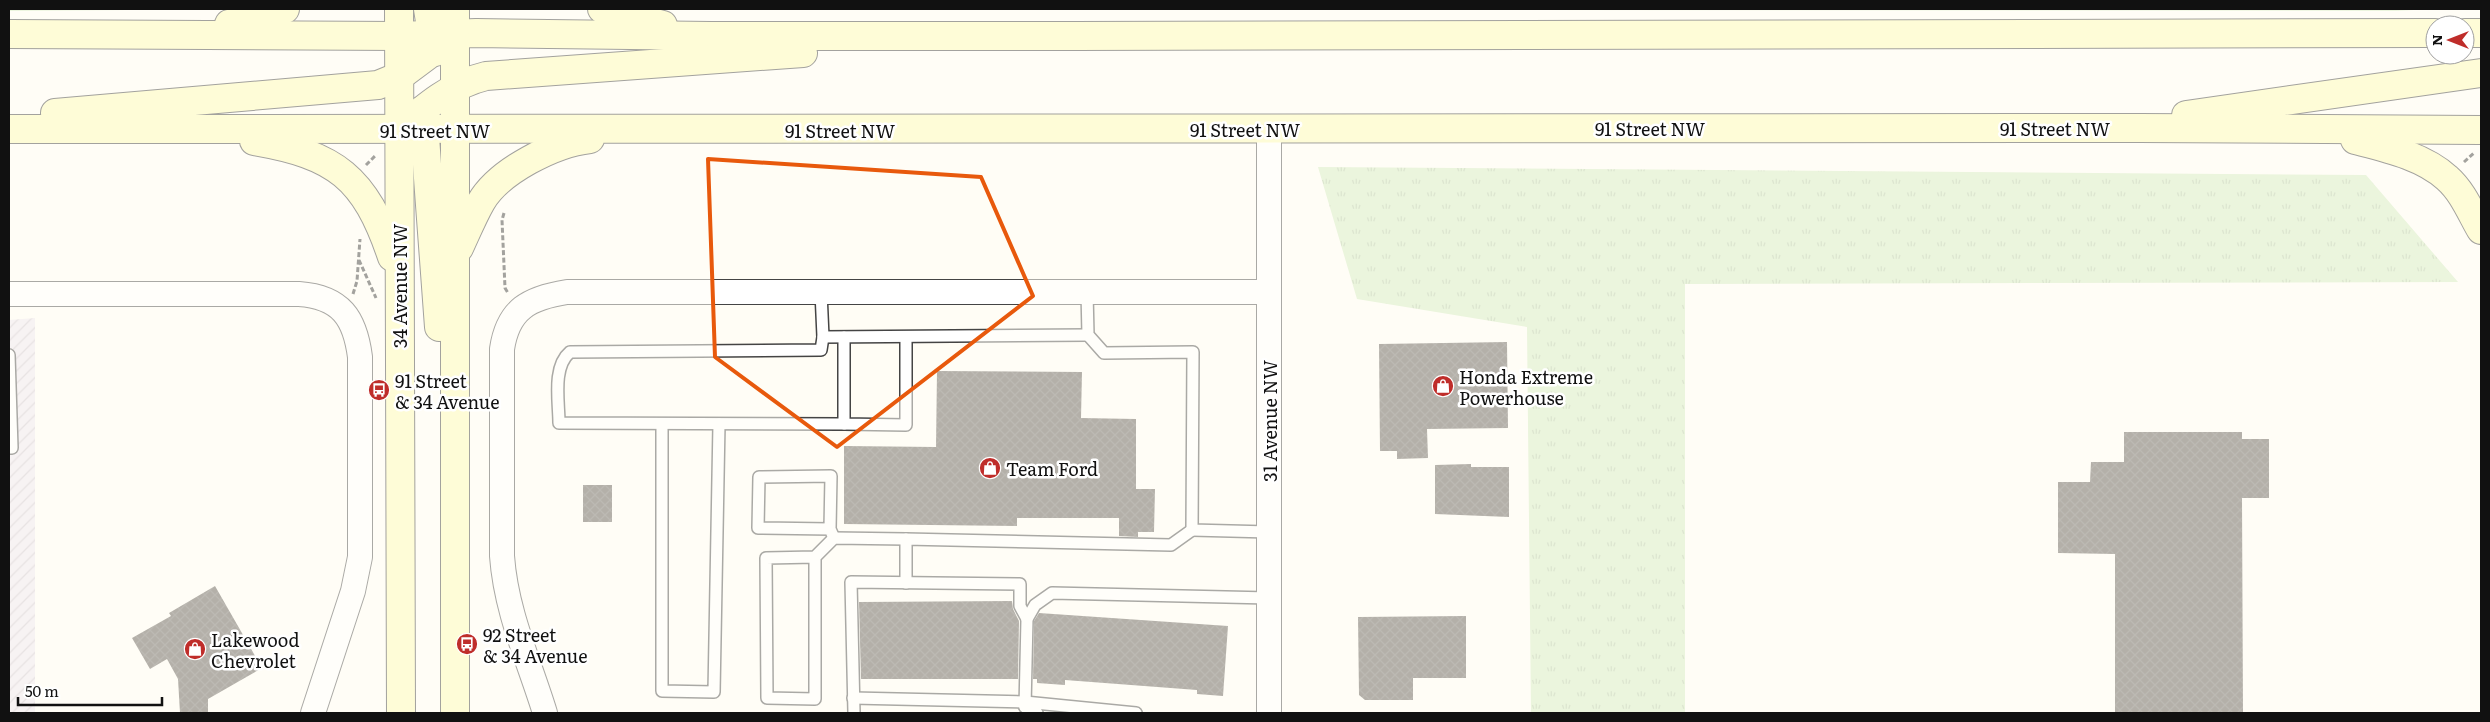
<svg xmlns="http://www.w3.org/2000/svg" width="2490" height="722" viewBox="0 0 2490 722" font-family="Literata,serif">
  <defs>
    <pattern id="industrial-furrows" width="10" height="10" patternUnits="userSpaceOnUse" patternTransform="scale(1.25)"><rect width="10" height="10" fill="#eee6ef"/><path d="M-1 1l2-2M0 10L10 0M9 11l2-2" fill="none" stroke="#cbc4cc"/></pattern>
    <pattern id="grass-tufts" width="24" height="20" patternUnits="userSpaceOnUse" patternTransform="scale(1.25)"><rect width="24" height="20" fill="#d2eabe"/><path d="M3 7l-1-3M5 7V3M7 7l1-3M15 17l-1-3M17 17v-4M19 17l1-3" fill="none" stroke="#b3c8a2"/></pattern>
    <pattern id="building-cross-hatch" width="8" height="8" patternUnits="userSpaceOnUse" patternTransform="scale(1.25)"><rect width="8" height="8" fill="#59534d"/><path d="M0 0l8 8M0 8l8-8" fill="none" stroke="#6c6762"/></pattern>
  </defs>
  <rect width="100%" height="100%" fill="#fffdf5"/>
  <path fill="url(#industrial-furrows)" d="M35 318V713H9V320Z"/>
  <g fill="url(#grass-tufts)">
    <path d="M9 9H248L9 11Z"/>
    <path d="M712 9H2432L2395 11Z"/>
    <path d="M1318 167 2366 175 2458 282 1685 284V713H1531L1527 327 1357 299Z"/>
  </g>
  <g fill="url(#building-cross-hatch)">
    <path d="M1507 342 1508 428 1427 429 1428 458 1397 459V451H1380L1379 344Z"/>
    <path d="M937 371 1082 372 1081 418 1136 419V489H1155L1154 532H1138V537L1119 536V518H1017V526L844 524V446L936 447Z"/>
    <path d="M2124 432H2242V439H2269V498H2242L2243 713H2115V554L2058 553V482H2090L2091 462H2124Z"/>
    <path d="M1471 464V467H1509V517L1435 514V465Z"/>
    <rect x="583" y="485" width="29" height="37"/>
    <path d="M215 586 262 668 208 699V713H180L178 679 167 659 150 669 132 638 171 616 169 613Z"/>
    <path d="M1012 601 1013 609 1019 621 1018 679H861L859 602Z"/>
    <path d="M1039 613 1228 626 1223 696 1197 694V690L1065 680V685L1037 683V679H1033L1034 621Z"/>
    <path d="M1466 616V678H1413V700H1365L1359 695 1358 617Z"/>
  </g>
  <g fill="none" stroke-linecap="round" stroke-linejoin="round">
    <g stroke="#444" stroke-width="14">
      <g id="service">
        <path d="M821 292 823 337 1088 335"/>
        <path d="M1087 292 1088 335 1104 353 1193 352 1192 530 1269 532"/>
        <path d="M823 337 821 350 570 352C552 367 559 402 559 423L844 424"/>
        <path d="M844 337V424L906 425V337"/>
        <path d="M9 355 12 448H9"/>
        <path d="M662 424V691L714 692 719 424"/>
        <path d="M830 529 758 528 759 477 831 476 830 529 834 538"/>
        <path d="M815 557 766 558 767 698 815 699V557L834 538 906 539"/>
        <path d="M906 583V539L1171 545 1192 530"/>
        <path d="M853 698 1025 702 1136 713"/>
        <path d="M1025 707 1027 619 1035 605 1052 593 1269 598"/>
        <path d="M1025 707 1037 713"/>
        <path d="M854 713 851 582 1020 584V606L1027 619"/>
      </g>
    </g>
    <g stroke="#444" stroke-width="26">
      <g id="minor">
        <path d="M9 294H299C341 297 355 318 360 357V557L353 591 313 713"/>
        <path d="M545 713C529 661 506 612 502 556V349C508 309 529 298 567 292H1269"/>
        <path d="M1269 713V129"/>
      </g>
    </g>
    <g stroke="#333" stroke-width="30">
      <g id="secondary">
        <path d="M399 9 401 713"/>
        <path d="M428 9 435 52"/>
        <path d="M455 9V713"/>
        <path d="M602 9 663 25"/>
        <path d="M229 24 274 14 285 9"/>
        <path d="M2465 33H2481"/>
        <path d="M9 34 400 36 476 33 711 36H1073L2435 33"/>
        <path d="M423 110 439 327"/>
        <path d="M55 113 378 85 400 76 455 35"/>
        <path d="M2186 115 2481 73"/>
        <path d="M9 129 2139 128 2481 130"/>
        <path d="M399 130C425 107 452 84 486 76L803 53"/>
        <path d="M2355 140C2386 148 2423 156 2447 178 2463 192 2471 213 2481 230"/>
        <path d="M254 141C336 155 365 177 392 257"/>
        <path d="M459 248C466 233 473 216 481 202 499 171 554 143 590 139"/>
      </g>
    </g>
    <g stroke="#333" stroke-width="3" stroke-dasharray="5 2.5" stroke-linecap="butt">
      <path d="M2464 162 2474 153"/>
      <path d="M366 165 376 155"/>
      <path d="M504 213 502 220 505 288 508 293"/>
      <path d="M359 260 376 298"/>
      <path d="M353 294 357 281 360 239"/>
    </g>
    <use href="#service" stroke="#fff" stroke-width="11"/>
    <use href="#minor" stroke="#fff" stroke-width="24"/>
    <use href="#secondary" stroke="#fdfab2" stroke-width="28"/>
  </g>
  <path d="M0 0H2490V722H0ZM708 159 981 177 1033 296 837 447 715 357Z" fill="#fffdf5" fill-opacity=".55" fill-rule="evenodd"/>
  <path fill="none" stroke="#e8590c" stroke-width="4" stroke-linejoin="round" d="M708 159 981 177 1033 296 837 447 715 357Z"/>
  <defs>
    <g id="shop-disc" transform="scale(1.125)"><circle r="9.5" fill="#bf2d2a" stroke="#fff"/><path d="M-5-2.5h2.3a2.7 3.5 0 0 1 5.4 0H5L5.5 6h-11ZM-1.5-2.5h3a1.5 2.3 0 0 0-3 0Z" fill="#fff"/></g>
    <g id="bus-disc" transform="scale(1.125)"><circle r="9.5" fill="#bf2d2a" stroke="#fff"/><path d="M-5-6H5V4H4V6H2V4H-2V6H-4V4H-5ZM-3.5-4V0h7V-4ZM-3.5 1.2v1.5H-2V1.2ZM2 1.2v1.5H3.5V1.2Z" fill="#fff"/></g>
  </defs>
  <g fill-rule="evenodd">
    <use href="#shop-disc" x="1443" y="386"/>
    <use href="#bus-disc" x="379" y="390"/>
    <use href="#shop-disc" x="990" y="468"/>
    <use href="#bus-disc" x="467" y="644"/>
    <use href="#shop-disc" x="195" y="649"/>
  </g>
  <g text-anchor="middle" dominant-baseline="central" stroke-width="5" stroke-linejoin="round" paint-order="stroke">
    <g font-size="18" fill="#111" stroke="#fff">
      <text x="1650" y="128">91 Street NW</text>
      <text x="2055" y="128">91 Street NW</text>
      <text x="1245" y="129">91 Street NW</text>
      <text x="435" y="130">91 Street NW</text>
      <text x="840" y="130">91 Street NW</text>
      <text transform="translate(399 286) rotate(-90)">34 Avenue NW</text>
      <text transform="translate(1269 421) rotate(-90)">31 Avenue NW</text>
    </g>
    <g font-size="18" fill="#111" stroke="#fff" text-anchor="start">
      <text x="1459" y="376">Honda Extreme<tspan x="1459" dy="21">Powerhouse</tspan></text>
      <text x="395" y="380">91 Street<tspan x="395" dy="21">&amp; 34 Avenue</tspan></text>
      <text x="1006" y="468">Team Ford</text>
      <text x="483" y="634">92 Street<tspan x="483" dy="21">&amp; 34 Avenue</tspan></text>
      <text x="211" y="639">Lakewood<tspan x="211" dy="21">Chevrolet</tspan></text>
    </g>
  </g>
  <rect width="2490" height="722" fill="none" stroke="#111111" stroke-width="20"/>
  <g transform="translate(2450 40) rotate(270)"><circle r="24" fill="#ffffff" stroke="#a0a0a0"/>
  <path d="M0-4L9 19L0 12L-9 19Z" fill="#bf2d2a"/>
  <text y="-8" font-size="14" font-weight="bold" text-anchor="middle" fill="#111111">N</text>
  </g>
  <path d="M18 697v8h144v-8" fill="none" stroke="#111111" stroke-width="2.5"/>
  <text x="25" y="697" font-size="15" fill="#111111" stroke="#ffffff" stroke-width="4" paint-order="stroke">50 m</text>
</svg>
